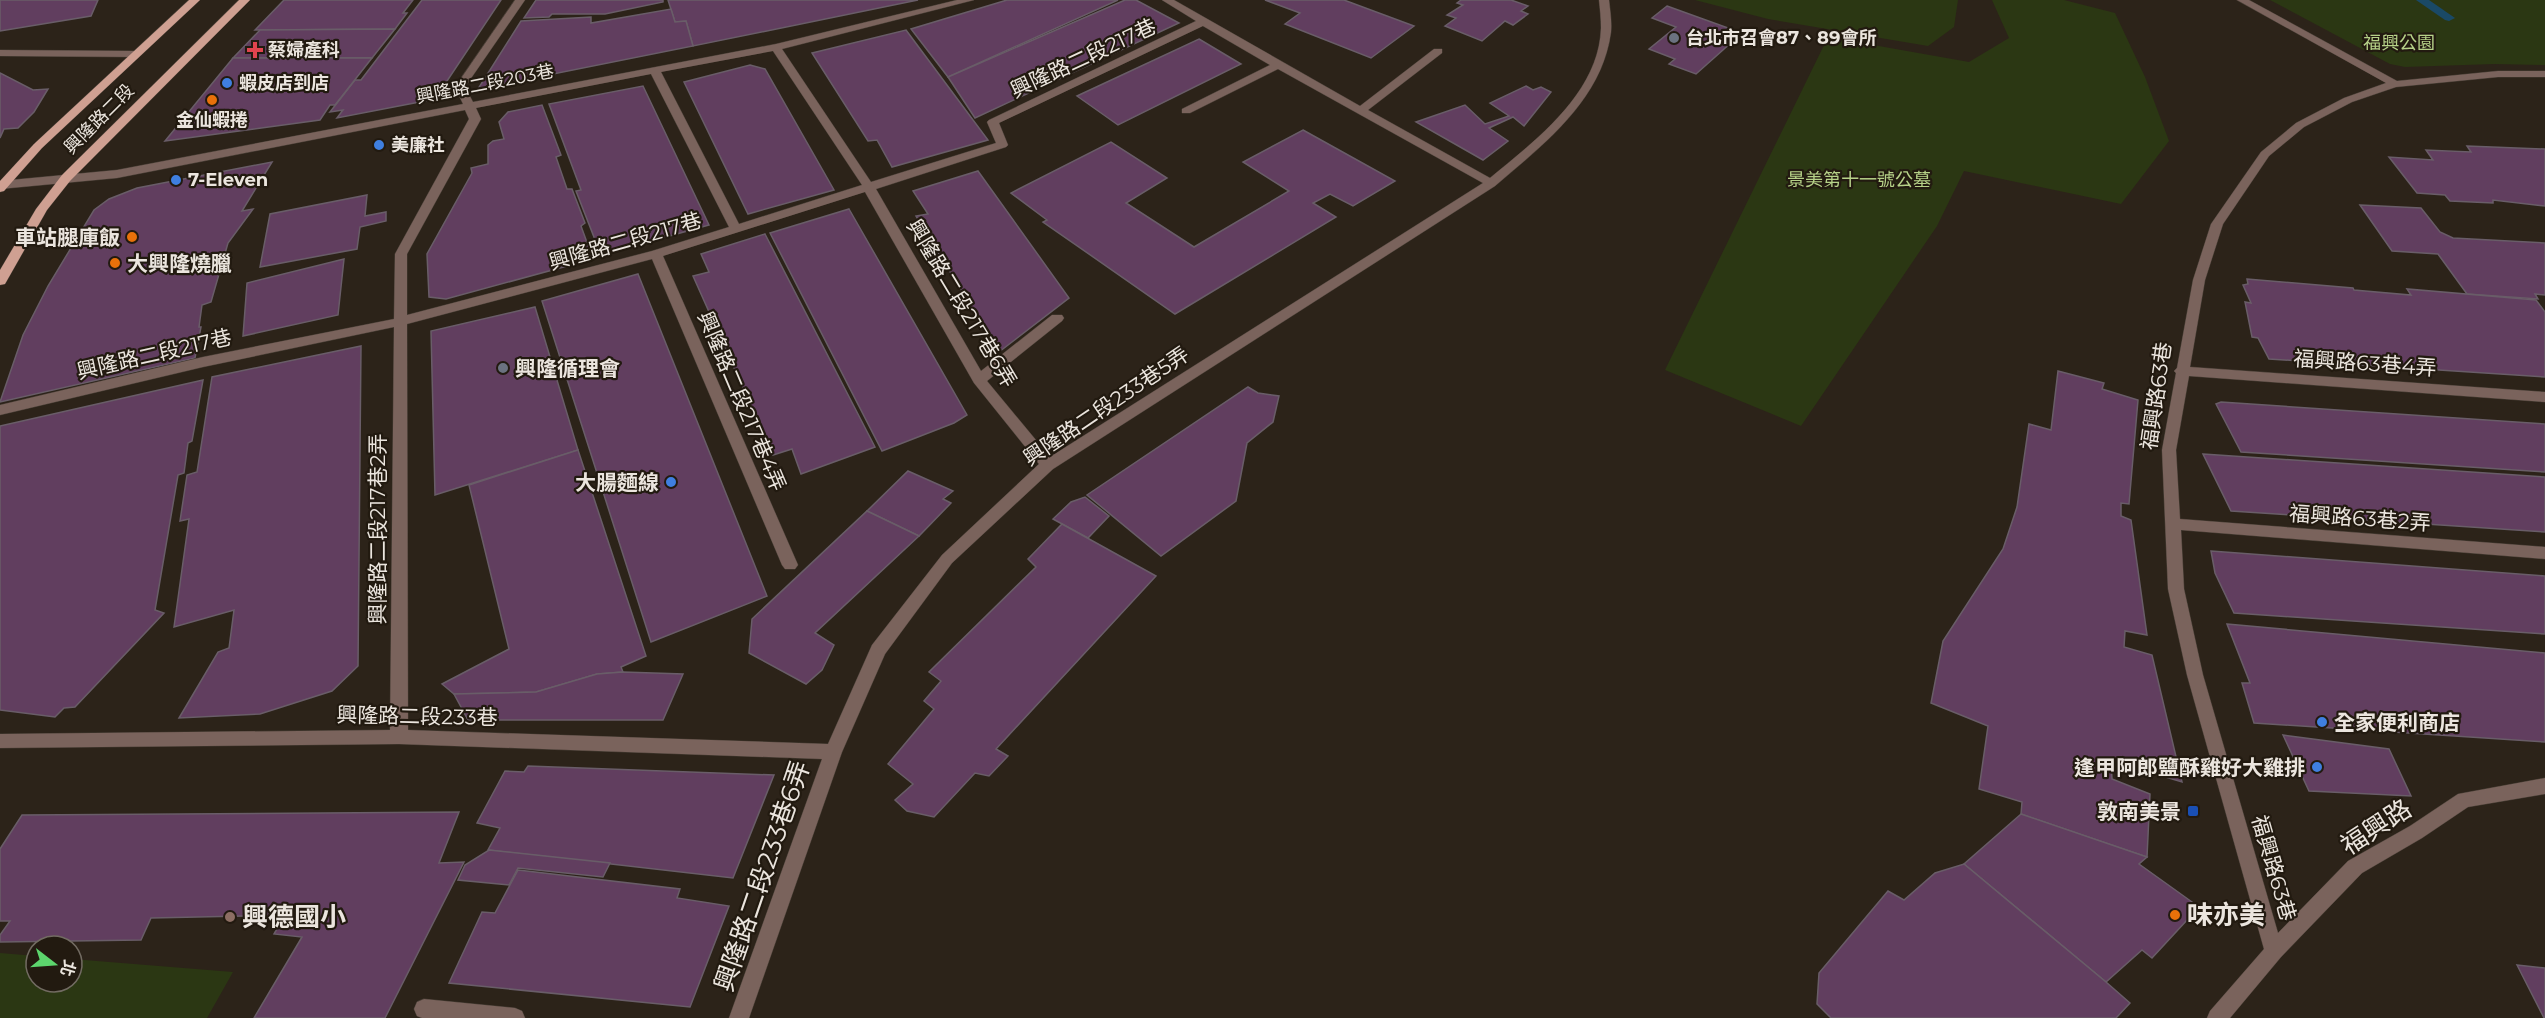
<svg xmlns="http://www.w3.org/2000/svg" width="2545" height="1018" viewBox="0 0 2545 1018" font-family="Montserrat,'Noto Sans TC',sans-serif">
  <rect width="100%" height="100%" fill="#2c2319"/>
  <g fill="#2b3713">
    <path d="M1695 0H1958L1954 27 1928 46 1768 19Z"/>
    <path d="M1992 0H2064L2115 13 2145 77 2169 141 2121 204 1964 171 1937 226 1801 426 1665 370 1828 37 1969 62 2009 38Z"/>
    <path d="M2270 0H2545V65L2494 64 2405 67 2390 64Z"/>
    <path d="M0 953 36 956V982H72V959L233 972 207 1018H0Z"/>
  </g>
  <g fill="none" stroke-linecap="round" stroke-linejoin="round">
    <path fill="#1a4966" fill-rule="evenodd" d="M2416 0H2429L2455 18 2449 21 2445 20Z"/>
  </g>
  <g fill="#613e5f" stroke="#695d68" stroke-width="1.5">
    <path d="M0 0H98L91 16 0 31Z"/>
    <path d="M284 0H413L403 13H407L395 29 255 30Z"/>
    <path d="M422 0H501L435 99 337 118 343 110 330 112 355 80H361Z"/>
    <path d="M536 0H663V2L605 14H552L549 17 524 18Z"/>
    <path d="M668 0H918L693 46 686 21 675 22Z"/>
    <path d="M1007 0H1118L948 77 911 29Z"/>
    <path d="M1125 0H1136L1179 23 975 118 948 77Z"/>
    <path d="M1265 0H1344L1414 26 1371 58 1285 24 1300 13Z"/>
    <path d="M1461 0H1511L1528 6 1521 11 1528 14 1513 25 1505 21 1482 41 1445 26 1456 18 1447 15 1463 5 1457 3Z"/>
    <path d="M1667 6 1742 33 1696 74 1669 64 1675 59 1649 49 1676 27 1652 18Z"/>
    <path d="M671 9 675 22 686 21 693 46 478 89 521 21 591 17V23Z"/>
    <path d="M395 29 372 58H233L260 30Z"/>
    <path d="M906 30 988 140 892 167 877 140 868 141 812 53Z"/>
    <path d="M1199 39 1241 64 1118 125 1077 96Z"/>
    <path d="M233 58H372L335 105H330L320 120 165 141Z"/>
    <path d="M750 65 765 69 834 190 748 214 684 82Z"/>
    <path d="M0 73 33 90 48 89 34 112 18 128 4 129 0 138Z"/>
    <path d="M643 86 709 225 601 255 576 191 581 190 549 104Z"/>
    <path d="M1526 86 1533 90 1541 87 1551 92 1524 126 1513 117 1489 128 1508 141 1483 160 1416 122 1465 105 1485 124 1509 116 1490 103Z"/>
    <path d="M542 105 561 155 556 157 567 189H572L585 223 581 226 593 259 446 299 429 297 427 254 472 173 471 168 488 164V145L493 141 504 139 499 122 508 112Z"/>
    <path d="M1303 130 1395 181 1353 206 1330 194 1313 203 1336 217 1175 314 1043 222 1047 220 1011 193 1111 142 1167 178 1126 203 1194 247 1289 191 1243 162Z"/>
    <path d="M2467 146 2545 149V206L2493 200V203L2450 201 2445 195 2417 193 2389 157 2433 160 2426 150 2471 152Z"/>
    <path d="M272 162 242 211 253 209 228 243 211 302 202 305 199 327H201L195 358 0 402 23 335 48 286 94 210 109 199 137 188Z"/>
    <path d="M978 171 1069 298 999 352 916 216 928 214 913 191Z"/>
    <path d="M367 195 365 216 386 212V221L360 227 357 249 260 267 270 214Z"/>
    <path d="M2360 205 2421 208 2440 232 2453 238 2545 243V295L2535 294 2538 299 2467 294 2438 254 2392 251Z"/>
    <path d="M849 209 967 415 954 423 882 451 770 233Z"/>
    <path d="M765 234 875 447 801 474 792 449 773 455 693 276 709 272 701 254Z"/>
    <path d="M344 259 338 315 243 336 247 283Z"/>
    <path d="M638 274 767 596 651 642 542 301Z"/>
    <path d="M2247 279 2353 288 2354 290 2411 295 2407 289 2536 300 2545 312V377L2269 359 2258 338 2252 337 2245 302 2251 303 2243 285 2248 284Z"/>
    <path d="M535 307 578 450 435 495 431 331Z"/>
    <path d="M361 346 358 666 332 691 260 714 179 718 218 652 229 648 234 610 174 627 189 519 180 521 187 475 197 472 212 377Z"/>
    <path d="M2058 371 2104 383 2102 389 2138 400 2129 504 2121 503V516L2131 520 2147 635 2125 631 2124 647 2152 655 2182 782 2111 761 2112 779 2150 794 2147 857 2021 814 2022 802 1979 789 1988 726 1931 703 1943 641 2003 549 2017 507 2029 424 2051 430Z"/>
    <path d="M203 380 192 441 188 443 184 473 178 475 155 610 164 613 75 707 64 708 55 717 0 710V426Z"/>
    <path d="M1248 387 1258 393 1279 396 1273 422 1247 443 1236 501 1161 556 1087 495Z"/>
    <path d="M2221 402 2545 424V472L2241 452 2216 404Z"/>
    <path d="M578 450 646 656 621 667 623 672 597 674 536 692 454 694 442 684 509 649 469 485Z"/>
    <path d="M2203 454 2545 477V532L2231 511Z"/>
    <path d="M908 471 953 491 943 499 951 503 919 536 867 511Z"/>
    <path d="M1085 497 1109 516 1088 538 1053 519 1071 502Z"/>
    <path d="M867 511 919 536 815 633 834 645 822 670 806 684 749 653 752 619Z"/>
    <path d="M1062 524 1156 576 996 749 1008 756 989 776 975 773 934 817 907 811 895 800 913 784 888 764 934 709 924 701 941 681 929 672 1036 567 1028 559Z"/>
    <path d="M2211 551 2545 576V634L2234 613 2215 573Z"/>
    <path d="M2227 624 2545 653V742L2254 723 2242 683H2250Z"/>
    <path d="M623 672 683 674 663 720H468L454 694 536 692 597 674Z"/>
    <path d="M2283 735 2389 749 2411 796 2309 791Z"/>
    <path d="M528 766 774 775 733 878 488 850 500 828 477 823 505 771 524 772Z"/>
    <path d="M459 812 439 863 464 862 385 1018H254L302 937 274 934 285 915 151 918 141 940 0 942V935L10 921H0V849L22 815Z"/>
    <path d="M2021 814 2147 857 2139 864 2199 907 2152 958 2142 950 2106 982 1964 864Z"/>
    <path d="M489 850 610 863 603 877 518 868 509 885 458 880 465 865Z"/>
    <path d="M1964 864 2106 982 2130 1003 2116 1018H1831L1817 1004 1819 973 1888 891 1904 900 1935 873Z"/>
    <path d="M518 870 680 889 677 898 729 906 690 1007 449 983 482 912 495 913Z"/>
    <path d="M2517 965 2545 968V1018H2544Z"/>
  </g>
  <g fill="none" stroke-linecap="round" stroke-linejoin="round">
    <g stroke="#473e35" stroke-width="1">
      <g id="minor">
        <path d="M515 0H525L465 87 473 102 776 44 957 0H974L782 49 871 182 996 143 987 122 989 120 1196 21 1162 0H1174L1360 106 1434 49H1442V53L1368 110 1490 178C1536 140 1599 93 1601 28 1601 19 1600 9 1599 0H1609C1610 10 1612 22 1611 32 1602 100 1544 144 1495 186L1053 469 952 563 885 654 842 752 749 1018H729L822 759 399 744 0 748V734L390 730 394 327 203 367 0 415V405L203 357 394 319 395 254 469 119 465 110 117 178 0 189V181L117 170 463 104 455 87ZM1203 26 1270 65 1182 109V113H1190L1278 69 1483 183 1050 457 987 381 1062 321 1064 318 1062 315H1052L981 371 876 189 1006 147 1008 145 999 123ZM773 51 862 185 739 224 661 72ZM651 74 729 227 652 251 407 315V254L481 119 476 108ZM865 192 974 383 1039 464 942 555 872 645 828 744 408 730 407 324 652 259 782 565 785 569H795L798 565 663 256Z"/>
        <path d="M2237 0H2249L2397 81 2498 71H2545V77H2498L2396 87 2352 102 2304 127 2269 156 2223 224 2205 280 2190 367 2545 392V402L2189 376 2176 450 2180 519 2545 547V559L2181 530 2184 589 2203 675 2278 933 2348 861 2410 826 2458 794 2545 778V794L2468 807 2422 838 2362 873 2281 957 2230 1018H2207L2210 1011 2264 949 2187 675 2168 589 2162 450 2176 373 2174 371 2177 368 2193 280 2211 224 2261 152 2296 123 2344 98 2386 83Z"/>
        <path d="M0 50 136 51 141 54 136 57 0 56Z"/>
        <path d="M424 999 515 1008 522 1011 525 1018H422L417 1016 414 1009 417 1002Z"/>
      </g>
    </g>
    <g stroke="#473e35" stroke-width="1">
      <g id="major">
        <path d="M189 0H200L42 148 4 191 0 192V181L34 144Z"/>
        <path d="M239 0H250L70 181 47 210 5 284 0 285V270L36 209 62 175Z"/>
      </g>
    </g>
    <use href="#minor" fill="#7a635c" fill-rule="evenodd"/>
    <use href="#major" fill="#cfa092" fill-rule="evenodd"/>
  </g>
  <g fill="#6b7280" stroke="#221a10" stroke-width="2">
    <circle cx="1674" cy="38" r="6"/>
    <circle cx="503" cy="368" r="6"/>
  </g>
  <path fill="#e0444e" stroke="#221a10" stroke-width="2" d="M252 41h6v6h6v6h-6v6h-6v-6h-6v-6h6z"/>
  <g fill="#3f7fe0" stroke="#221a10" stroke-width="2">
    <circle cx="227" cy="83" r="6"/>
    <circle cx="379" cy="145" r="6"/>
    <circle cx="176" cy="180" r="6"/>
    <circle cx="671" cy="482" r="6"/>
    <circle cx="2322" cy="722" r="6"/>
    <circle cx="2317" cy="767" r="6"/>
  </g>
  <g fill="#e8710a" stroke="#221a10" stroke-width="2">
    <circle cx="212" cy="100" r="6"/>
    <circle cx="132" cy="237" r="6"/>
    <circle cx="115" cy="263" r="6"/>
    <circle cx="2175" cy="915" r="6"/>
  </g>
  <rect fill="#1a4fb4" stroke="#221a10" stroke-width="2" x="2187" y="805" width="12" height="12" rx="3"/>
  <circle fill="#8d6e63" stroke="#221a10" stroke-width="2" cx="230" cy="917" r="6"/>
  <g text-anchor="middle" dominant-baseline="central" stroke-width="4.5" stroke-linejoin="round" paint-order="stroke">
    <g font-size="18" font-weight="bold" fill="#ebe5de" stroke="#221a10" text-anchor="start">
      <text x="1686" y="38">台北市召會87、89會所</text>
      <text x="268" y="50">蔡婦產科</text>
      <text x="239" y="83">蝦皮店到店</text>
      <text x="212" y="120" text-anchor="middle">金仙蝦捲</text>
      <text x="391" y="145">美廉社</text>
      <text x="188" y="180">7-Eleven</text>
    </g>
    <g font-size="18" fill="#b6d188" stroke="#221a10">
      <text x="2399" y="43">福興公園</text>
      <text x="1859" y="180">景美第十一號公墓</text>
    </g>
    <g font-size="18" fill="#ebe5de" stroke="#221a10">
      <text transform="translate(485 84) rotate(-11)">興隆路二段203巷</text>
      <text transform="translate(99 119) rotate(-45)">興隆路二段</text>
    </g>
    <g font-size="21" fill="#ebe5de" stroke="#221a10">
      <text transform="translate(1083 58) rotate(-25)">興隆路二段217巷</text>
      <text transform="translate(625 241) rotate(-16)">興隆路二段217巷</text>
      <text transform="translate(962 303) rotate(59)">興隆路二段217巷6弄</text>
      <text transform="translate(154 354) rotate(-13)">興隆路二段217巷</text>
      <text transform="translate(2365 363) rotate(4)">福興路63巷4弄</text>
      <text transform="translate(2156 396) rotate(-82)">福興路63巷</text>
      <text transform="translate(742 401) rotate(67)">興隆路二段217巷4弄</text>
      <text transform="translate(1106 406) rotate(-34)">興隆路二段233巷5弄</text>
      <text transform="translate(2360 518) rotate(4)">福興路63巷2弄</text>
      <text transform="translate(377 529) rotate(-90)">興隆路二段217巷2弄</text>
      <text transform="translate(417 716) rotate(1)">興隆路二段233巷</text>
      <text transform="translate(2274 868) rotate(74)">福興路63巷</text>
    </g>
    <g font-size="21" font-weight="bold" fill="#ebe5de" stroke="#221a10" text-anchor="end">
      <text x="120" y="237">車站腿庫飯</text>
      <text x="127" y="263" text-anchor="start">大興隆燒臘</text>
      <text x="515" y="368" text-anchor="start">興隆循理會</text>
      <text x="659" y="482">大腸麵線</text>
      <text x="2334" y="722" text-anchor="start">全家便利商店</text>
      <text x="2305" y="767">逢甲阿郎鹽酥雞好大雞排</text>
      <text x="2181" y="811">敦南美景</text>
    </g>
    <g font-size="26" fill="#ebe5de" stroke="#221a10">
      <text transform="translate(2376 827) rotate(-33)">福興路</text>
      <text transform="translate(762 876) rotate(-71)">興隆路二段233巷6弄</text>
    </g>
    <g font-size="26" font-weight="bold" fill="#ebe5de" stroke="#221a10" text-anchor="start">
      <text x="2187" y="915">味亦美</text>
      <text x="242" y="917">興德國小</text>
    </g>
  </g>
  <g transform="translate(54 964) rotate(107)"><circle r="28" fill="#221a10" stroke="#726b62" stroke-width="1.5"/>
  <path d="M0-4.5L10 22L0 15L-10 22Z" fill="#5cd56d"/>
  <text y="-9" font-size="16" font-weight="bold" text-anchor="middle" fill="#ebe5de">北</text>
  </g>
</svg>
